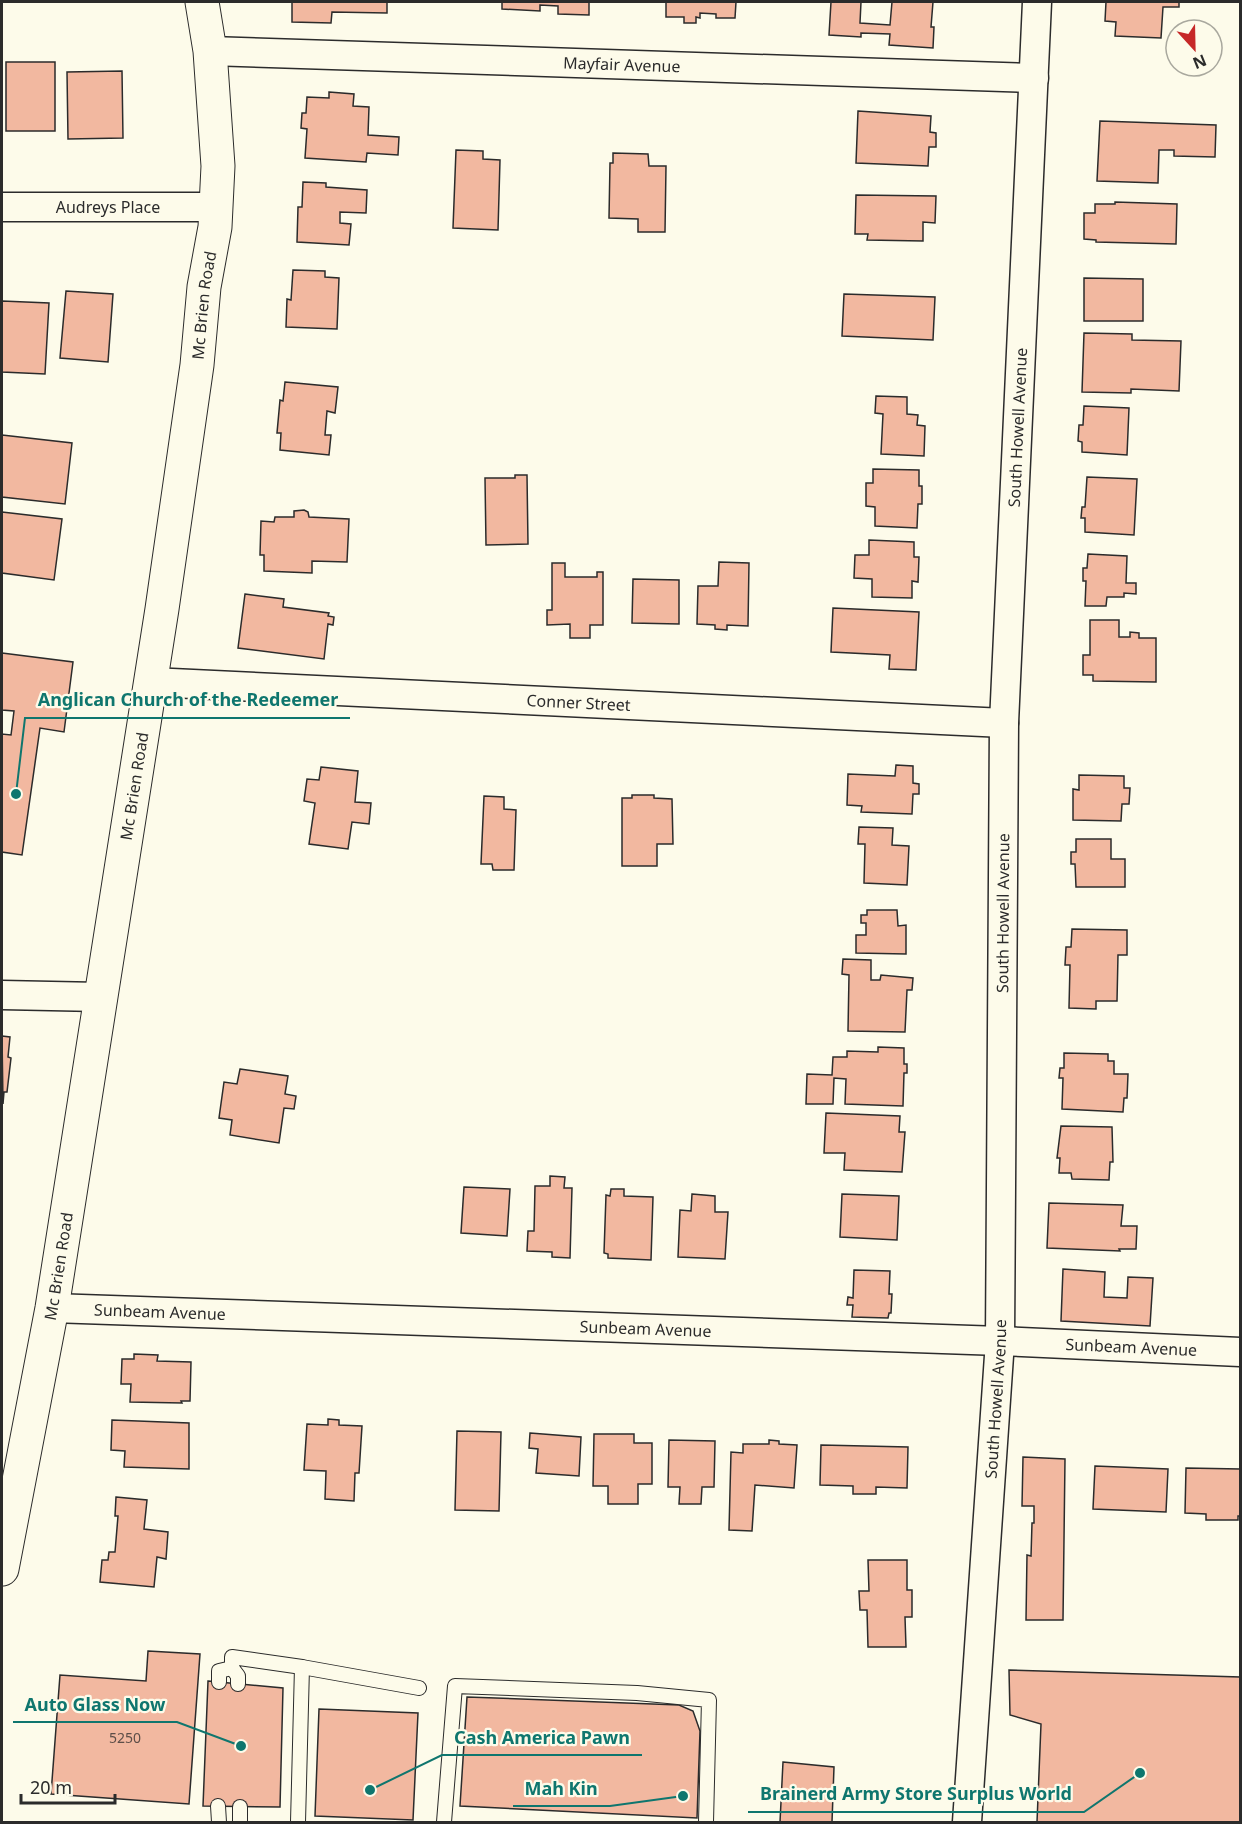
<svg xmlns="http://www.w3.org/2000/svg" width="1242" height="1824" viewBox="0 0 1242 1824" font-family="'Noto Sans',sans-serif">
  <rect width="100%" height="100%" fill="#fdfbea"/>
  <g fill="#f2b8a0" stroke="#2b2b2b" stroke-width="1.5">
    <path d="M292 2H387V13L332 12 331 23 292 22Z"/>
    <path d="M502 2H589V15L558 14V6L540 5V11L502 9Z"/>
    <path d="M666 2H736L735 18H716V14L700 13V18L696 17V23H684V17H666Z"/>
    <path d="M831 2H861L860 23 890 25 892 2H933L931 27H934L933 48 889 45 890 34 861 33V37L829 35Z"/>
    <path d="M1106 2H1179V7H1163L1161 38 1115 36 1116 22 1105 21Z"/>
    <rect x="6" y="62" width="49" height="69"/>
    <path d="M122 71 123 138 68 139 67 72Z"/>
    <path d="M329 92 354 94 353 106 369 107 368 135 399 137 398 155 367 153 366 162 305 158 307 129 301 128 302 113H306L307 97 329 98Z"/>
    <path d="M858 111 931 116 930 132 936 133V147H929L928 166 856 163Z"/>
    <path d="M1100 121 1216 125 1215 157 1174 156V150H1159L1158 183 1097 181Z"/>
    <path d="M456 150 483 151V159L500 160 498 230 453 228Z"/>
    <path d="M613 153 648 154 649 166H666L665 232H638V219L609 218 610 163H613Z"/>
    <path d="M303 182 326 183V187L367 190 366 213 340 212V223L351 224 349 245 297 242 298 207H302Z"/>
    <path d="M856 195 936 196 935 223 923 222V241L867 240 868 234H855Z"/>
    <path d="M1115 202 1177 204 1176 244 1096 242V240L1084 239V213H1095V204H1115Z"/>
    <path d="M293 270 325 271V277L339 278 337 329 286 327 287 299 291 300Z"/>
    <path d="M1084 278 1143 279V321H1084Z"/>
    <path d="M66 291 113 294 108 362 60 358Z"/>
    <path d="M844 294 935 297 933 340 842 336Z"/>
    <path d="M2 301 49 303 45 374 2 372Z"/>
    <path d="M1084 333 1132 334V340L1181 341 1179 391 1131 389V393L1082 392Z"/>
    <path d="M285 382 338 387 335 413 327 411 325 435H331L329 455 280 450 281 433H277L280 400 283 401Z"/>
    <path d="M876 396 907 397V414L918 415 917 425 925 426 924 456 881 454 883 414 875 413Z"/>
    <path d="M1084 406 1129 408 1127 455 1082 452V442L1078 441 1079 425H1083Z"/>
    <path d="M2 435 72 443 65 504 2 497Z"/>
    <path d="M873 469 919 470V486H922V504H918L917 528 875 526V507L866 506V483H873Z"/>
    <path d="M515 475H527L528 544 486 545 485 478H515Z"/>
    <path d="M1087 477 1137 479 1134 535 1085 532V518H1081L1082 507H1085Z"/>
    <path d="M304 510 308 512 309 517 349 519 347 562 312 561V573L264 571V555H260L261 521 274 522 275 517H294V511Z"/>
    <path d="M2 512 62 519 54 580 2 573Z"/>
    <path d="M869 540 914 542V557H919L918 582 912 581V598L872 597V579L854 578 855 555H869Z"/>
    <path d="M1088 554 1127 556 1126 583H1136V594L1124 593V597H1107L1106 606H1085L1086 581H1083V568H1087Z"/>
    <path d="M719 562 749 563 748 626 727 625V630L715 629V625L697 624 698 586H718Z"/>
    <path d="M552 563H565V577H597V572H603V625H590V638H570V624L547 625V610H552Z"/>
    <path d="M633 579 679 580V624L632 623Z"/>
    <path d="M245 594 284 599 283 607 329 613 328 616 334 617 333 625 328 624 324 659 238 648Z"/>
    <path d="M833 608 919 612 916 670 889 669 890 655 831 652Z"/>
    <path d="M1090 620H1119V637H1130V632L1139 633V638H1156V682L1093 681V675H1083V655H1090Z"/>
    <path d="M2 653 73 662 64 732 40 728 22 855 2 852V734L11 735 14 711 2 710Z"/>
    <path d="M896 765 913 766V783L919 784V794H913L912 814 861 812 862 806 847 805 848 774 895 776Z"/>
    <path d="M321 767 358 771 355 802 371 803 369 824 352 822 348 849 309 844 315 803 304 801 307 779 319 780Z"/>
    <path d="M1079 775 1124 776V788H1130L1129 804H1122L1121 821 1073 820V789L1079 790Z"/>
    <path d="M632 795H654V798L672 799 673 844H657V866H622V798H632Z"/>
    <path d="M484 796 504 797V809L516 810 514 870H493L492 864H481Z"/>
    <path d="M859 827 893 828 892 845 909 846 907 885 864 883 865 844H858Z"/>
    <path d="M1076 839H1111V859H1125V887H1076L1075 864H1071V852H1076Z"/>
    <path d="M867 910H897L898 926 906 925V954L856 953V935H866V923H861V915H867Z"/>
    <path d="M1072 929 1127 930V955H1118L1117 1001H1096V1009L1069 1008 1070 965H1065L1066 947H1071Z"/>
    <path d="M843 959 871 960V980H880L881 975 913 978 912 990H907L905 1032 848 1031 849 975 842 974Z"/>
    <path d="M2 1036 10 1037 8 1057 11 1058 7 1092H4L3 1104Z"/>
    <path d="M878 1047 904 1048V1064H907V1073H904L903 1106 845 1104 846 1079 834 1078 833 1104H806L807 1074 832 1075 833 1057H847V1051L878 1052Z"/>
    <path d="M1064 1053 1108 1054V1061H1114V1074H1128L1127 1098H1124L1123 1112 1062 1109 1063 1078H1059L1060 1068H1064Z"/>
    <path d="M240 1069 288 1076 285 1094 296 1096 294 1109 284 1108 279 1143 230 1135 232 1120 219 1118 224 1082 237 1084Z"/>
    <path d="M826 1113 900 1116 899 1132H905L902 1172 844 1170 845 1153H824Z"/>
    <path d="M1061 1126 1112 1127 1113 1162H1110L1109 1180 1072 1179 1071 1173H1059L1060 1158H1057Z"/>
    <path d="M550 1176 565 1177 564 1188H572L570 1258 552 1257V1252L527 1251 528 1231H534L535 1186H550Z"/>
    <path d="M464 1187 510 1189 507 1236 461 1233Z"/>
    <path d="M611 1189H624V1196L653 1197 651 1260 608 1258V1254L604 1253 606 1195 610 1196Z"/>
    <path d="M692 1194 715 1196V1212H728L725 1259 678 1257 680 1210 691 1211Z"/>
    <path d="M842 1194 899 1196 897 1240 840 1237Z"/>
    <path d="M1049 1203 1123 1205 1121 1226H1137L1136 1249H1119L1120 1251 1047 1248Z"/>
    <path d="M1063 1269 1105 1272 1104 1297 1127 1298 1128 1277 1153 1278 1150 1326 1061 1321Z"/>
    <path d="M854 1270 890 1271 889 1294H892L891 1313H889L888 1318 852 1317 853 1305H847L848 1297 853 1298Z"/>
    <path d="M134 1354 158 1355 157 1361 191 1362 190 1401H181L182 1403 130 1402 131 1384H121L122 1359H134Z"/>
    <path d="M328 1419 339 1420V1425L362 1426 359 1473H355L354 1501 325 1499 326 1471 304 1470 307 1424 328 1425Z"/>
    <path d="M112 1420 189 1423V1469L124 1467 125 1451 111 1450Z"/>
    <path d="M457 1431 501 1432 499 1511 455 1510Z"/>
    <path d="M530 1433 581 1437 579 1476 536 1473 538 1449 529 1448Z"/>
    <path d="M594 1434H634V1443H652V1484H638V1504H608V1486H593Z"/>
    <path d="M669 1440 715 1441 714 1487H702L701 1504H679L680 1487H668Z"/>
    <path d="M769 1440 779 1441V1444L797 1445 794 1488 755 1485 752 1531 729 1530 731 1452 743 1453V1444H769Z"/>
    <path d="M821 1445 908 1447 907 1488 876 1487V1494H853V1486L820 1485Z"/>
    <path d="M1023 1457 1065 1459 1063 1620H1026L1027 1555 1031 1556 1032 1523H1034V1506H1022Z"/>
    <path d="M1095 1466 1168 1469 1166 1512 1093 1509Z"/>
    <path d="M1186 1468 1240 1469V1516H1238V1520H1206V1514L1185 1513Z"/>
    <path d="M116 1497 147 1500 144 1529 168 1532 166 1559 157 1557 154 1587 100 1582 102 1560H108L109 1552H115L118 1516H115Z"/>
    <path d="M868 1560H907V1590H912V1617H905L906 1647H868L867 1610H860L859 1591H869Z"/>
    <path d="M148 1651 200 1654 189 1804 51 1794 60 1675 146 1681Z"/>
    <path d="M1009 1670 1240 1677V1822H1037L1041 1724 1010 1715Z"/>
    <path d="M208 1681 283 1688 280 1807 203 1806Z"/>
    <path d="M467 1697 679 1705 693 1711 700 1731 697 1818 460 1806Z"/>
    <path d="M319 1709 418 1713 413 1820 315 1816Z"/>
    <path d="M783 1762 834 1767 832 1822H780Z"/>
  </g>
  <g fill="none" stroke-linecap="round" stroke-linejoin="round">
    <g stroke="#2b2b2b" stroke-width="16">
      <g id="lane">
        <path d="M219 1682V1671L232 1668"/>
        <path d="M238 1684V1676L232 1668V1657L302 1667 419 1688"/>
        <path d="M218 1806 219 1822"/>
        <path d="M240 1807V1822"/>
        <path d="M298 1822 302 1667"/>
        <path d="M444 1822 455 1686 637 1693 709 1700 706 1822"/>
      </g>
    </g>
    <g stroke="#2b2b2b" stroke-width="31">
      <g id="street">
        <path id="s1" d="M210 51 1034 78"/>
        <path id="s2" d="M2 207H216"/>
        <path id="s3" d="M151 682 1004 723"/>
        <path d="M2 995 100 997"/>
        <path id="s4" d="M52 1308 1000 1341 1240 1352"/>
        <path id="s5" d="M967 1822 1000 1341 1004 723 1037 2"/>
      </g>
    </g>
    <g stroke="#2b2b2b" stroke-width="35">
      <g id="secondary">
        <path id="s6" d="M2 1569 52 1308 162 609 197 365 204 287 215 227 218 166 210 51 202 2"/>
      </g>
    </g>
    <use href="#lane" stroke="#fdfbea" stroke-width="14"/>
    <use href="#street" stroke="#fdfbea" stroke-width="28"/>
    <use href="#secondary" stroke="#fdfbea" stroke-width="33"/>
  </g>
  <g text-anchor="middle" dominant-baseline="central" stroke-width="4.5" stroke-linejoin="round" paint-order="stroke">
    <g font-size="14" fill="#5d4e48">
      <text x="125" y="1737">5250</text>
    </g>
    <g font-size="16" fill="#2b2b2b" stroke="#fdfbea">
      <text stroke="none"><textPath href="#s1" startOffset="412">Mayfair Avenue</textPath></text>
      <text stroke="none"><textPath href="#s2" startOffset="106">Audreys Place</textPath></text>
      <text stroke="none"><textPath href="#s6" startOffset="1280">Mc Brien Road</textPath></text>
      <text stroke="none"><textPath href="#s5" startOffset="1396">South Howell Avenue</textPath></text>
      <text stroke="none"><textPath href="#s3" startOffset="428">Conner Street</textPath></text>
      <text stroke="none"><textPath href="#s6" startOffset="794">Mc Brien Road</textPath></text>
      <text stroke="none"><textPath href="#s5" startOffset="910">South Howell Avenue</textPath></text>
      <text stroke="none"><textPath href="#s6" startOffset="308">Mc Brien Road</textPath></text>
      <text stroke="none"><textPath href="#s4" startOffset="108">Sunbeam Avenue</textPath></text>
      <text stroke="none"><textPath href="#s4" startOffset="594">Sunbeam Avenue</textPath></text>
      <text stroke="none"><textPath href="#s4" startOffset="1080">Sunbeam Avenue</textPath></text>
      <text stroke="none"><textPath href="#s5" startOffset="424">South Howell Avenue</textPath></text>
    </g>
  </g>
  <path fill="none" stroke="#0f766e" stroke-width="2" d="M16 794L25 718H350M241 1746L177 1722H13M370 1790L442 1755H642M683 1796L610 1806H513M1140 1773L1084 1812H748"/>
  <g fill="#0f766e" stroke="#fdfbea" stroke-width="2">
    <circle cx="16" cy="794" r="6"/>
    <circle cx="241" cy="1746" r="6"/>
    <circle cx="370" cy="1790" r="6"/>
    <circle cx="683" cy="1796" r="6"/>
    <circle cx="1140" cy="1773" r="6"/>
  </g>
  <g font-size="18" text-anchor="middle" font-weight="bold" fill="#0f766e" stroke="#fdfbea" stroke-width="4.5" stroke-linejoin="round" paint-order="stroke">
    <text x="188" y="706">Anglican Church of the Redeemer</text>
    <text x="95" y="1711">Auto Glass Now</text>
    <text x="542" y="1744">Cash America Pawn</text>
    <text x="561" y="1795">Mah Kin</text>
    <text x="916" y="1800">Brainerd Army Store Surplus World</text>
  </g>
  <rect width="1242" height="1824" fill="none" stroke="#2b2b2b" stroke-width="6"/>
  <g transform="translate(1194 48) rotate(158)"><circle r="28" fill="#fdfbea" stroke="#a9a89e" stroke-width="1.5"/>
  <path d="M0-4.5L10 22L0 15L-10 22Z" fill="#c62828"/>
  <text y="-9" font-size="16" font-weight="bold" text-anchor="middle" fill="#2b2b2b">N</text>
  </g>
  <path d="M21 1794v9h94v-9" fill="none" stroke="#2b2b2b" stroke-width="3"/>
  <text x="30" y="1794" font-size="18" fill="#2b2b2b" stroke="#fdfbea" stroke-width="4.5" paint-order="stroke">20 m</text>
</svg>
